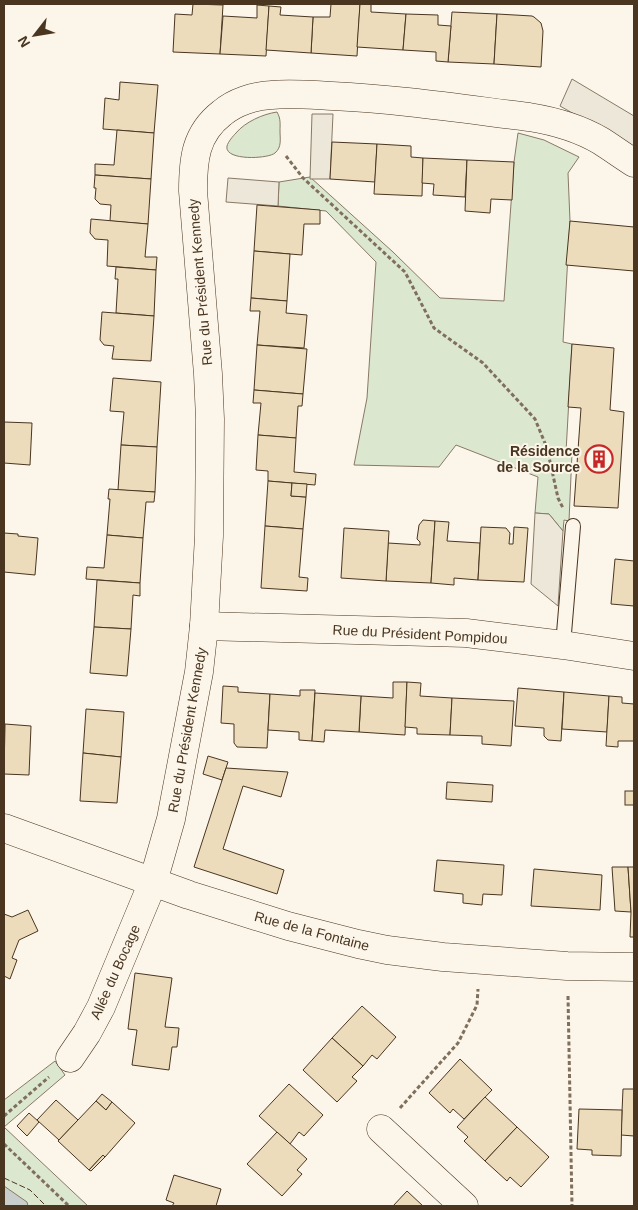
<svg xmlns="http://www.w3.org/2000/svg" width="638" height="1210" viewBox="0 0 638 1210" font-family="Helvetica,sans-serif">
  <rect width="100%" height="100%" fill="#fbf6e9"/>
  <g fill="#dce7d0" stroke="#887966">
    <path d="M277 112C281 119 280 124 280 131 280 139 282 147 275 153 268 159 224 161 227 146 228 142 233 136 236 133 245 122 263 114 277 112Z"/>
    <path d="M518 133 544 140 579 157 568 173 570 221 563 342 572 344 566 452 572 453 569 521 564 520 563 531 549 514 535 513 538 477 456 445 439 467 354 465 367 398 376 262 326 211 278 206 279 182 310 177 393 252 440 298 504 301 514 162Z"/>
    <path d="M55 1061 65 1075 4 1127V1100Z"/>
    <path d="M4 1127 88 1206H4Z"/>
  </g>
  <g fill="#ede7d9" stroke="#887966">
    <path d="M572 79 634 116V148L560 106Z"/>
    <path d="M312 114H333L330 179H310Z"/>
    <path d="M228 178 279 182 278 206 226 202Z"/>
    <path d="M535 513 549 514 563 531 558 606 531 584Z"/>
  </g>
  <path fill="#c9cecd" stroke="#887966" d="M4 1186 27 1202 28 1206H4Z"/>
  <g fill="#ecdcbc" stroke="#4a3520">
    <path d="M193 4 223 5 220 54 173 52 175 14 192 15Z"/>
    <path d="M331 4H360L357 56 311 53 313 17H330Z"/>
    <path d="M360 4H371V12L406 14 403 50 357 47Z"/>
    <path d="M257 5 269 6 266 56 220 54 223 16 257 18Z"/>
    <path d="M269 6 281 7 280 15 313 17 311 53 266 50Z"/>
    <path d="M452 12 497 14 494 64 448 62Z"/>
    <path d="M406 14 438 15V25L451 26 448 62 436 61V52L403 50Z"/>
    <path d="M497 14 532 16 534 17 541 23 543 31 541 67 494 64Z"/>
    <path d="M120 82 158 85 154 133 103 129 105 98 119 100Z"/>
    <path d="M117 130 154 133 151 179 95 175V164L114 165Z"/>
    <path d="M332 142 377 144 375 182 330 179Z"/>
    <path d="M377 144 411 146V157L423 158 422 196 374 194Z"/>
    <path d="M423 158 467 160 465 197 433 195 434 184 422 183Z"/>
    <path d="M467 160 514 162 512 200 491 199 490 213 465 211Z"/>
    <path d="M95 175 151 179 148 224 110 221 111 205 100 204 95 199 96 188H94Z"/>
    <path d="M257 205 320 210V224H304L302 255 254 251Z"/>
    <path d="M91 219 148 224 145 257H157L156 270 107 266 108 240 95 239 90 233Z"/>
    <path d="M570 221 634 227V271L566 265Z"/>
    <path d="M254 251 290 254 287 301 251 298Z"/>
    <path d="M116 267 156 270 154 316 116 313 118 279H115Z"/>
    <path d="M251 298 287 301 286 313 307 315 304 348 257 345 260 311H250Z"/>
    <path d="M102 312 154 316 151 361 112 359 114 346 104 345 100 340Z"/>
    <path d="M572 344 614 348 610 410 624 412 618 508 574 506 581 408 568 407Z"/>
    <path d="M257 345 307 349 303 394 254 390Z"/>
    <path d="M113 378 161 382 157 447 121 445 124 412 110 411Z"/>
    <path d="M254 390 303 394 302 406H298L296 438 258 435 261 403H253Z"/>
    <path d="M4 422 32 423 30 465 4 463Z"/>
    <path d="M258 435 296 438 294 472 316 474 315 485 268 481V471L256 470Z"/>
    <path d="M121 445 157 447 155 492 118 490Z"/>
    <path d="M268 481 292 483 291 496 306 497 303 529 265 526Z"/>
    <path d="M292 483 307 484 306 497 291 496Z"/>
    <path d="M109 489 155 492 154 502H146L143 538 107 535 110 499H108Z"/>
    <path d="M423 520 435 521 431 583 386 581 388 543 420 545V542L417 539 419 525Z"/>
    <path d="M435 521 449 522 447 541 480 543 478 580 454 578V585L431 583Z"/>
    <path d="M265 526 303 529 299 577 308 578 307 591 261 588Z"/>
    <path d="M481 527 506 528 510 533 509 544H513L514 527 528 528 524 582 478 580Z"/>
    <path d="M344 528 389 531 386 581 341 578Z"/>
    <path d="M4 533 18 534V536L38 538 35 575 4 572Z"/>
    <path d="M107 535 143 538 140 583 86 579 87 567 104 568Z"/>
    <path d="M615 559 634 561V606L611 604Z"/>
    <path d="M97 580 140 583V596L133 595 131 629 94 627Z"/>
    <path d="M94 627 131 629 127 676 90 673Z"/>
    <path d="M393 682H407L405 735 359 732 361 696 393 698Z"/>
    <path d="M407 682 421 683 420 696 452 698 450 735 417 734V728L405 727Z"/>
    <path d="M223 686 238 687V692L270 694 267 748 237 747 234 743V724L221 723Z"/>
    <path d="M518 688 564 692 561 741 548 740 544 736V728L515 726Z"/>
    <path d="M300 690H315L312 741 299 740V732L268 730 270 694 300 696Z"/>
    <path d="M564 692 609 696 607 732 562 729Z"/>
    <path d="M315 693 361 696 359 732 325 730 324 742 312 741Z"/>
    <path d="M609 696 622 697V703L634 704V741H618V747L606 746Z"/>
    <path d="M452 698 514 701 511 746 482 744V736L450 735Z"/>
    <path d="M86 709 124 712 121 757 83 753Z"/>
    <path d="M5 724 31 726 29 775 4 774Z"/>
    <path d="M83 753 121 757 117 803 80 801Z"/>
    <path d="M208 756 228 762 222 780 203 774Z"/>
    <path d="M226 768 288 772 281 797 243 786 223 849 284 870 277 894 194 867Z"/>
    <path d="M447 782 493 785 492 802 446 799Z"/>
    <rect x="625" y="791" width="9" height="14"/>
    <path d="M437 860 504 865 502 895 483 894 482 905 463 903V894L434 891Z"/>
    <path d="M612 867H628L631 912 615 911Z"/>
    <path d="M628 867H634V937H630L631 912Z"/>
    <path d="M534 869 602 875 600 910 531 906Z"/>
    <path d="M28 910 38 931 19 940 12 958 17 960 10 979 4 976V914L12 917Z"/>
    <path d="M135 973 172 978 165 1027 179 1028 177 1047H172L169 1070 132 1065 137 1030 128 1029Z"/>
    <path d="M362 1006 396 1037 377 1059 372 1055 363 1066 332 1038Z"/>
    <path d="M332 1038 363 1066 352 1077 357 1081 337 1102 303 1070Z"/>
    <path d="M460 1059 492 1090 464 1119 453 1109 450 1113 429 1093Z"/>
    <path d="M289 1084 323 1115 304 1136 299 1132 290 1144 259 1116Z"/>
    <path d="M623 1089H634V1136L621 1135Z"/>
    <path d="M102 1094 112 1102 106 1110 96 1101Z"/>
    <path d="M485 1097 517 1127 485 1161 464 1141 468 1137 457 1127Z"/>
    <path d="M56 1100 78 1120 59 1140 37 1120Z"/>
    <path d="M96 1101 106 1110 112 1102 135 1123 105 1157 103 1155 89 1170 58 1141Z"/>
    <path d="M579 1109 622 1110 621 1156 592 1155V1150L577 1149Z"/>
    <path d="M29 1113 39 1122 27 1136 17 1126Z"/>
    <path d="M517 1127 549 1157 521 1187 510 1177 507 1181 485 1161Z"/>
    <path d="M277 1132 307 1159 297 1170 302 1174 282 1196 247 1164Z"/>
    <path d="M103 1155 105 1157 91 1171 89 1170Z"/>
    <path d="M174 1175 221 1189 216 1206H172L174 1203 166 1200Z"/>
    <path d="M407 1191 423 1206H393Z"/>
  </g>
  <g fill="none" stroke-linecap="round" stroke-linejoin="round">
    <g stroke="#4a3520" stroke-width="16">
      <path id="lane" d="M563 645 573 526"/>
    </g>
    <g stroke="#4a3520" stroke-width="29">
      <g id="street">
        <path d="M204 626 466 633 563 645 634 656"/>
        <path d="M70 1058 87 1033 101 1007 153 882 171 819 199 672 204 626 209 536 210 419 208 374 193 191C193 160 195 134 222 113 235 102 254 96 271 95 291 93 312 95 332 96 398 99 464 109 529 117 554 121 579 128 601 141 612 148 623 156 634 163"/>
        <path d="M381 1129 464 1206"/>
      </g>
    </g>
    <g stroke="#4a3520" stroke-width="29">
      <path id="secondary" d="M4 828 189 895 288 926 358 944 387 950 443 957 567 966 634 967"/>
    </g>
    <g stroke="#7f6f5c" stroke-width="3" stroke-dasharray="4 2.5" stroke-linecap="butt">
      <path d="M286 156 303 178 405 272 434 328 483 363 535 419 547 448 558 498 563 508"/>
      <path d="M568 996 572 1206"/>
      <path d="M400 1108 458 1043 477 1005 478 989"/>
      <path d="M4 1116 49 1077"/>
      <path d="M4 1144 69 1206"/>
    </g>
    <use href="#lane" stroke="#fbf6e9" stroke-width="14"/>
    <use href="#street" stroke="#fbf6e9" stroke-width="28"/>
    <use href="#secondary" stroke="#fbf6e9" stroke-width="28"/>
    <path stroke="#4a3520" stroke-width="1" stroke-dasharray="6 2.5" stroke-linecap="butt" d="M4 1178 30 1190 46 1206"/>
  </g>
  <defs>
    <g id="building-ring" transform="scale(1.4375)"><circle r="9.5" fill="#fbf6e9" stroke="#c62828" stroke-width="1.5"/><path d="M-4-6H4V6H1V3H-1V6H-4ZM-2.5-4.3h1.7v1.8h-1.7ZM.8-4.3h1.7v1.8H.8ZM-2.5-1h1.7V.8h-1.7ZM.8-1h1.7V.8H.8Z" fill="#c62828"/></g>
  </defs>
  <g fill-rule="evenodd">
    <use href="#building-ring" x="599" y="459"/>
  </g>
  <g text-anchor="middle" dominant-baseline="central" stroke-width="4" stroke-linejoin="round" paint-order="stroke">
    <g font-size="14" fill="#4a3520" stroke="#fbf6e9">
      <text transform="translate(200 282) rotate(-95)">Rue du Président Kennedy</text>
      <text transform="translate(420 634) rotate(3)">Rue du Président Pompidou</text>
      <text transform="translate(187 730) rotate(-80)">Rue du Président Kennedy</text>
      <text transform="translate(312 931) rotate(15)">Rue de la Fontaine</text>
      <text transform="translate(115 972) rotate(-66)">Allée du Bocage</text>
    </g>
    <g font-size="14" font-weight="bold" fill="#4a3520" stroke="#fbf6e9" text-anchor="end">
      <text x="580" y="451">Résidence<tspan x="580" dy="16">de la Source</tspan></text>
    </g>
  </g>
  <rect width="638" height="1210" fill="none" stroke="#4a3520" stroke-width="10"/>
  <g transform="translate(35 35) rotate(239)" stroke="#fbf6e9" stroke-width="4" paint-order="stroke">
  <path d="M0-4L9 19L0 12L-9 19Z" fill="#4a3520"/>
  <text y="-8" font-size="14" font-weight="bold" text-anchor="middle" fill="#4a3520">N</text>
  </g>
</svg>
